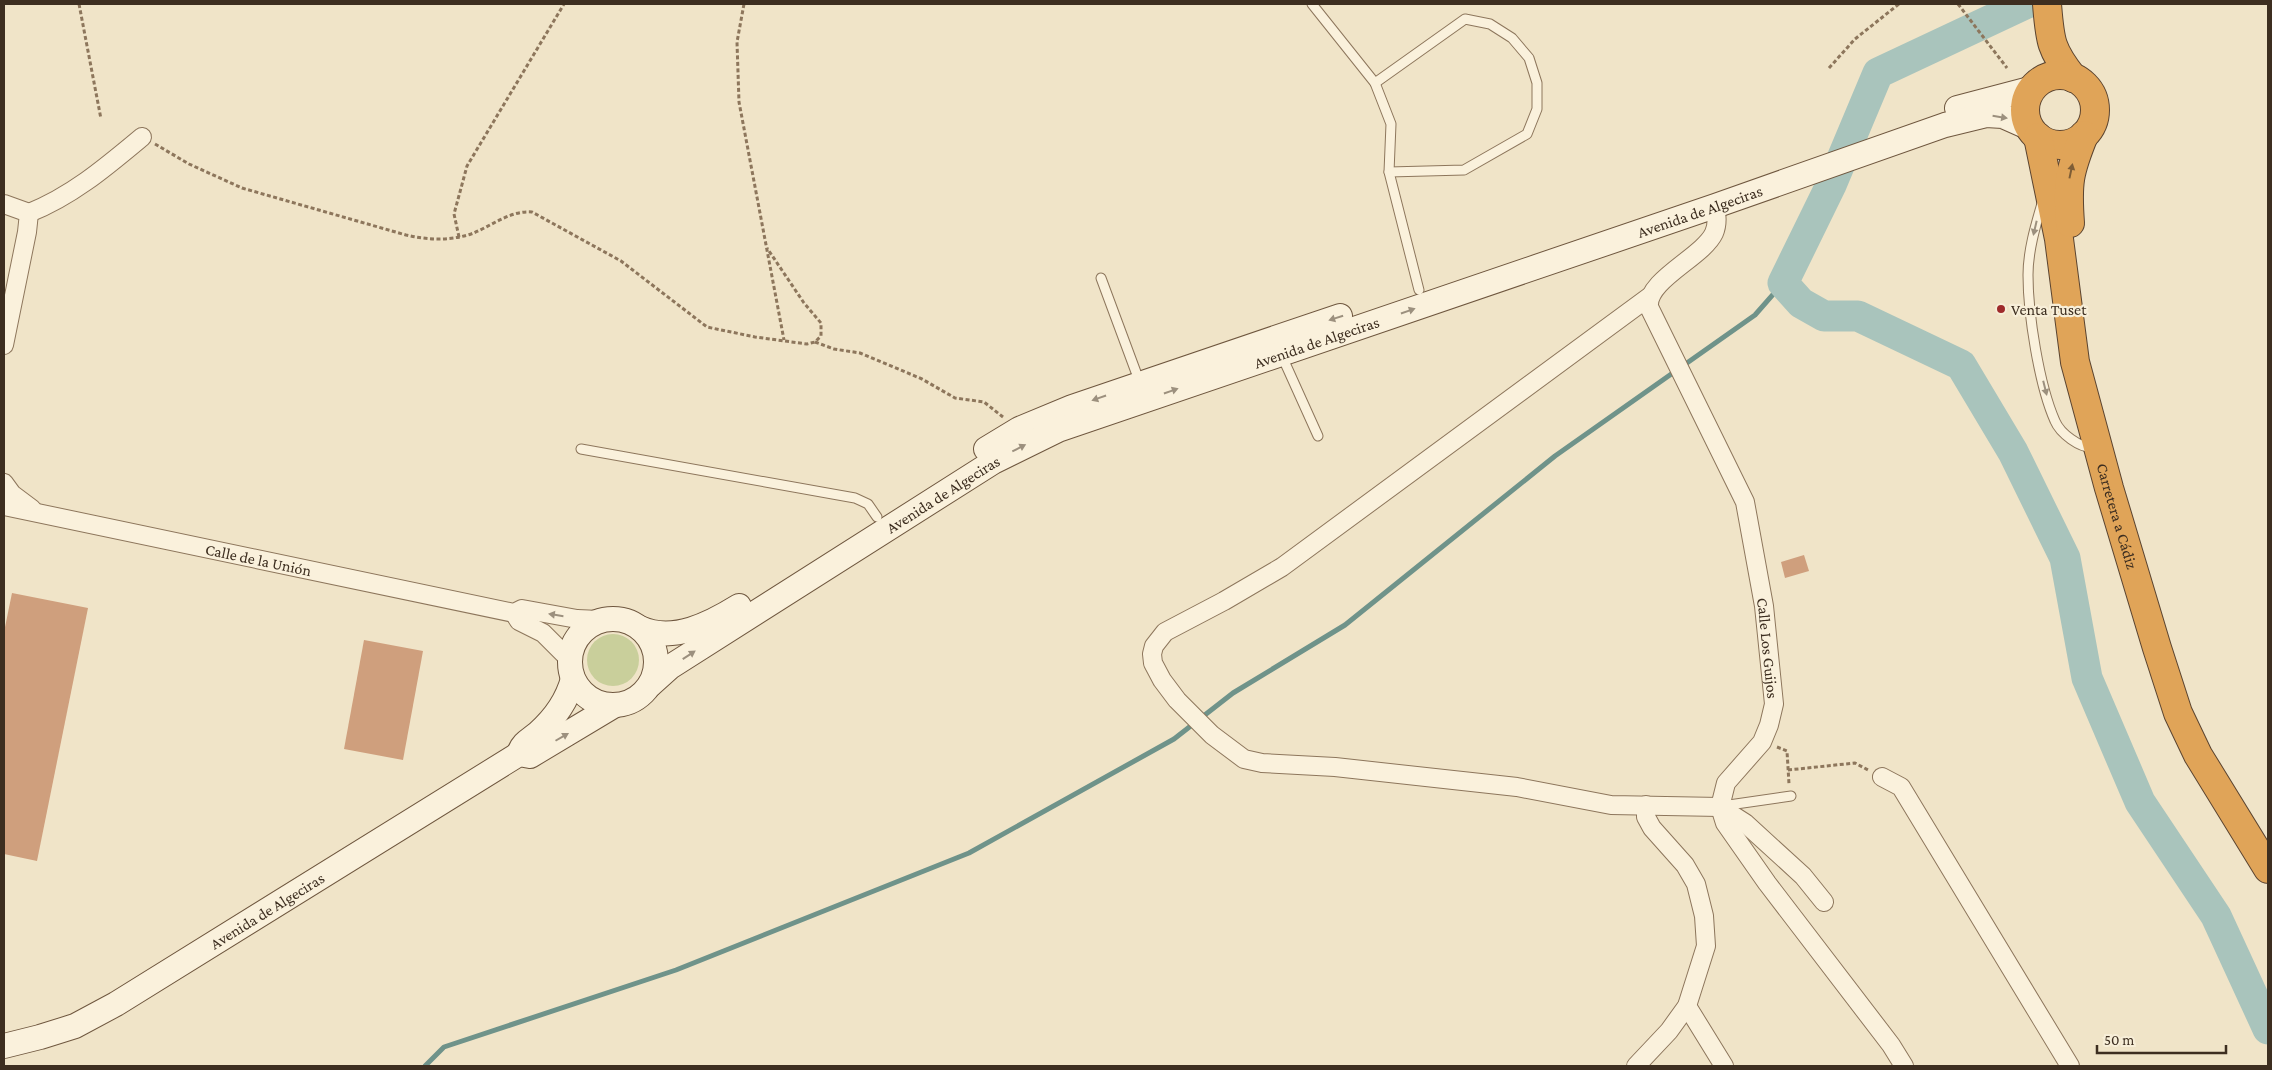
<svg xmlns="http://www.w3.org/2000/svg" width="2272" height="1070" viewBox="0 0 2272 1070" font-family="'Crimson Pro',serif">
  <rect width="100%" height="100%" fill="#f0e4c8"/>
  <circle fill="#c9cf9b" cx="613" cy="660" r="26"/>
  <g fill="none" stroke-linecap="round" stroke-linejoin="round">
    <path stroke="#6f938a" stroke-width="5" d="M425 1066 444 1047 676 970 969 853 1174 739 1233 693 1345 625 1555 456 1755 315 1783 283"/>
    <path stroke="#a9c4bc" stroke-width="31" d="M2025 4 1878 73 1831 185 1783 283 1801 303 1824 316H1858L1961 365 2013 452 2065 558 2087 678 2140 802 2216 916 2268 1029"/>
  </g>
  <g fill="#cf9f7d">
    <path d="M1804 555 1809 571 1785 578 1781 562Z"/>
    <path d="M12 593 88 608 37 861 4 854V632Z"/>
    <path d="M364 640 423 651 403 760 344 749Z"/>
  </g>
  <g fill="none" stroke-linecap="round" stroke-linejoin="round">
    <g stroke="#8d765c" stroke-width="11">
      <g id="lane">
        <path d="M1312 4 1375 83 1391 124 1389 172 1419 290"/>
        <path d="M1375 83 1465 19 1490 24 1512 38 1529 58 1537 83V109L1527 134 1464 170 1389 172"/>
        <path d="M2043 200C2036 224 2028 250 2028 275 2028 314 2039 385 2055 421 2060 433 2080 449 2094 447"/>
        <path d="M1101 278 1140 383"/>
        <path d="M1281 354 1318 436"/>
        <path d="M581 449 855 498 868 504 877 517"/>
        <path d="M1722 806 1791 796"/>
      </g>
    </g>
    <g stroke="#8d765c" stroke-width="20">
      <g id="street">
        <path d="M4 204 29 213 27 232 4 345"/>
        <path id="s1" d="M1715 206C1717 215 1718 224 1714 233 1703 257 1646 280 1649 307L1745 502 1764 606 1774 704 1769 725 1762 742 1726 783 1720 807 1725 823 1767 883 1891 1045 1904 1066"/>
        <path d="M29 213C72 196 106 167 142 137"/>
        <path d="M1649 297 1282 567 1224 601 1165 632 1154 646 1152 654 1153 663 1162 680 1177 700 1212 735 1244 759 1262 763 1335 767 1517 787 1611 805 1720 807 1745 823 1803 876 1824 902"/>
        <path d="M4 483 12 494 32 509"/>
        <path id="s2" d="M4 506 514 613 522 609 577 619 600 620"/>
        <path d="M514 613 519 621 543 633 569 659"/>
        <path d="M1882 777 1901 787 2070 1066"/>
        <path d="M1687 1006 1724 1066"/>
        <path d="M1636 1066 1669 1031 1687 1006 1706 946 1704 916 1696 884 1685 865 1652 828 1646 817V805"/>
      </g>
    </g>
    <g stroke="#6f573f" stroke-width="26">
      <g id="secondary">
        <path d="M1957 108 2033 88"/>
        <path d="M986 449 1019 429 1072 407 1340 316"/>
        <circle cx="613" cy="662" r="43"/>
        <path d="M640 628C673 643 710 624 739 606"/>
        <path id="s3" d="M650 685 670 667 993 462 1058 430 1715 206 1945 125 1986 115 2003 116 2030 128"/>
        <path d="M519 753C523 742 530 740 538 733 555 718 567 701 573 679"/>
        <path id="s4" d="M4 1046 40 1037 75 1026 116 1004 519 754 530 756 615 705"/>
      </g>
    </g>
    <g stroke="#5b4430" stroke-width="30">
      <g id="highway">
        <path d="M2047 4C2050 40 2050 49 2073 78"/>
        <circle cx="2060" cy="110" r="35"/>
        <path id="s5" d="M2038 137 2059 239 2075 362 2109 488 2157 648 2178 713 2198 755 2268 869"/>
        <path d="M2070 223C2067 183 2069 172 2084 135"/>
      </g>
    </g>
    <g stroke="#8d765c" stroke-width="3" stroke-dasharray="4 2.5" stroke-linecap="butt">
      <path d="M79 4 101 119"/>
      <path d="M744 4 737 42 739 102 784 340"/>
      <path d="M1958 4 2007 68"/>
      <path d="M1829 68 1855 39 1899 4"/>
      <path d="M155 144 189 164 242 188 406 235C428 240 449 241 471 234 490 227 510 210 532 212L621 261 707 327 755 337 807 344 815 342 821 336V323L804 303 767 248"/>
      <path d="M459 237 454 214 467 166 564 4"/>
      <path d="M815 342 834 349 860 353 922 379 955 398 984 402 1003 417"/>
      <path d="M1777 747 1787 751 1789 784"/>
      <path d="M1788 770 1855 763 1868 770"/>
    </g>
    <use href="#lane" stroke="#faf1dc" stroke-width="9"/>
    <use href="#street" stroke="#faf1dc" stroke-width="18"/>
    <use href="#secondary" stroke="#faf1dc" stroke-width="24"/>
    <use href="#highway" stroke="#e0a458" stroke-width="28"/>
  </g>
  <defs><path id="oneway-solid" d="M-6-.8H1V-3.2L6.5 0L1 3.2V.8H-6Z" transform="scale(1.25)"/></defs>
  <g fill="#9c907e">
    <use href="#oneway-solid" transform="translate(2000 117) rotate(9)"/>
    <use href="#oneway-solid" transform="translate(2035 228) rotate(103)"/>
    <use href="#oneway-solid" transform="translate(1408 311) rotate(-19)"/>
    <use href="#oneway-solid" transform="translate(1336 318) rotate(162)"/>
    <use href="#oneway-solid" transform="translate(2045 388) rotate(76)"/>
    <use href="#oneway-solid" transform="translate(1171 391) rotate(-19)"/>
    <use href="#oneway-solid" transform="translate(1099 398) rotate(161)"/>
    <use href="#oneway-solid" transform="translate(1019 448) rotate(-27)"/>
    <use href="#oneway-solid" transform="translate(556 615) rotate(-171)"/>
    <use href="#oneway-solid" transform="translate(689 655) rotate(-33)"/>
    <use href="#oneway-solid" transform="translate(562 737) rotate(-30)"/>
  </g>
  <use fill="#7e5d36" href="#oneway-solid" transform="translate(2071 171) rotate(-78)"/>
  <circle fill="#9e2a2b" stroke="#f7eed8" stroke-width="2" cx="2001" cy="309" r="5"/>
  <g text-anchor="middle" dominant-baseline="central" stroke-width="4.5" stroke-linejoin="round" paint-order="stroke">
    <g font-size="16" fill="#3d2e20" stroke="#f7eed8">
      <text stroke="none"><textPath href="#s3" startOffset="1160">Avenida de Algeciras</textPath></text>
      <text stroke="none"><textPath href="#s3" startOffset="755">Avenida de Algeciras</textPath></text>
      <text stroke="none"><textPath href="#s3" startOffset="350">Avenida de Algeciras</textPath></text>
      <text stroke="none"><textPath href="#s5" startOffset="388">Carretera a Cádiz</textPath></text>
      <text stroke="none"><textPath href="#s2" startOffset="260">Calle de la Unión</textPath></text>
      <text stroke="none"><textPath href="#s1" startOffset="494">Calle Los Guijos</textPath></text>
      <text stroke="none"><textPath href="#s4" startOffset="298">Avenida de Algeciras</textPath></text>
    </g>
    <g font-size="16" fill="#3d2e20" stroke="#f7eed8" text-anchor="start">
      <text x="2011" y="309">Venta Tuset</text>
    </g>
  </g>
  <rect width="2272" height="1070" fill="none" stroke="#3d2e20" stroke-width="10"/>
  <path d="M2097 1045v8h129v-8" fill="none" stroke="#3d2e20" stroke-width="2.5"/>
  <text x="2104" y="1045" font-size="15" fill="#3d2e20" stroke="#f7eed8" stroke-width="4" paint-order="stroke">50 m</text>
</svg>
